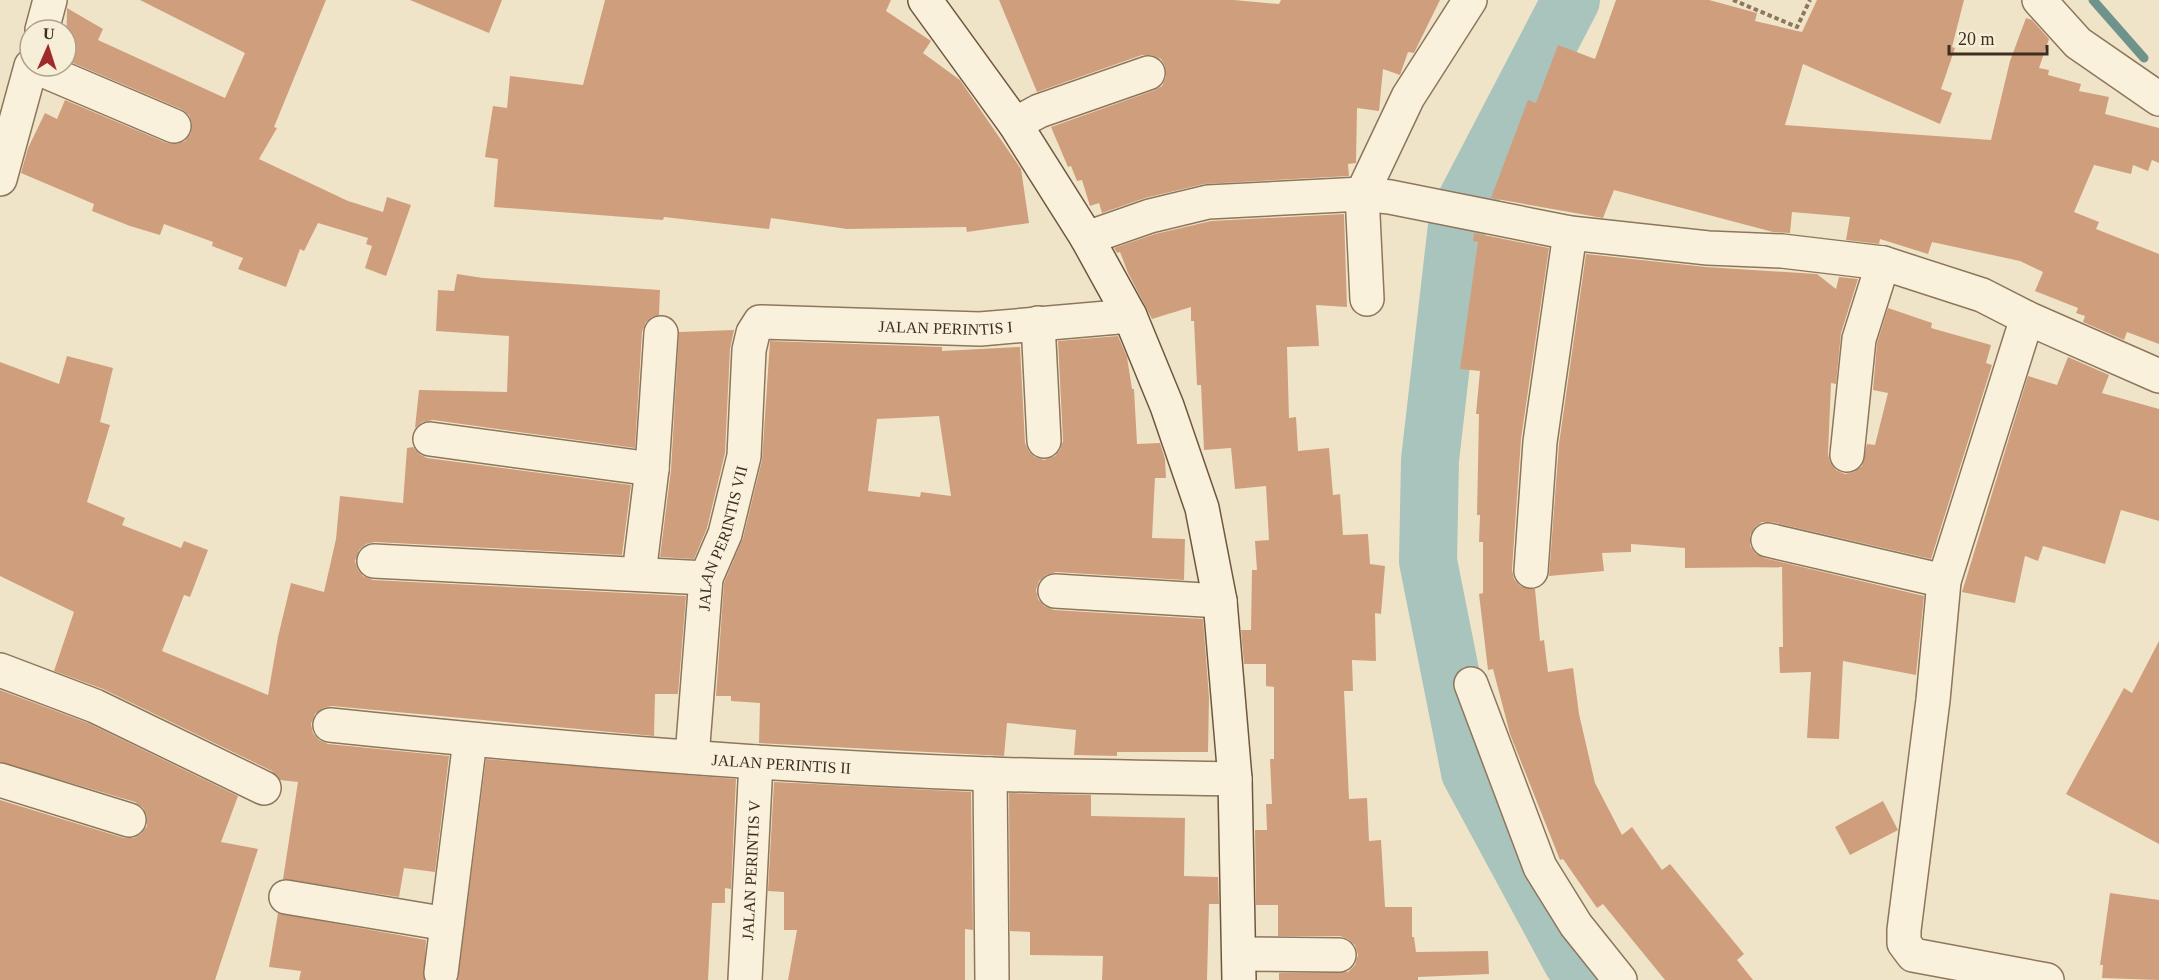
<svg xmlns="http://www.w3.org/2000/svg" width="2159" height="980" viewBox="0 0 2159 980" font-family="'Times New Roman',serif">
  <rect width="100%" height="100%" fill="#f0e4c8"/>
  <g fill="none" stroke-linecap="round" stroke-linejoin="round">
    <path stroke="#6f938a" stroke-width="9" d="M2093 0 2144 58"/>
    <path stroke="#a9c4bc" stroke-width="58" d="M1571 0 1458 217 1430 460 1428 561 1470 772 1572 961 1593 980"/>
  </g>
  <g fill="#cf9f7d" fill-rule="evenodd">
    <path d="M140 0H326L274 127 277 128 259 159 348 201 383 212 387 197 411 205 386 276 365 268 372 246 366 244 368 238 318 223 304 251 300 249 286 287 238 269 243 258 212 246 213 242 164 224 160 235 130 226 92 211 94 204 21 173 28 148 45 113 57 119 65 100 167 143 177 144 185 141 191 133 192 123 189 115 181 109 66 60 67 8 103 29 98 40 225 98 245 53Z"/>
    <path d="M410 0H502L489 33Z"/>
    <path d="M605 0H891L886 11 931 41 923 53 960 80 1021 169 1029 223 967 232 966 227 847 229 771 218 769 229 664 217 663 220 494 207 498 159 485 157 493 106 507 108 510 76 583 85Z"/>
    <path d="M999 0H1234L1279 4 1281 0H1440L1414 53 1408 52 1400 75 1383 69 1379 111 1357 108 1356 163 1348 164 1349 176 1204 184 1145 198 1102 213 1099 203 1090 206 1082 180 1077 181 1071 166 1068 167 1051 127 1155 90 1162 86 1166 77 1165 66 1161 59 1152 55H1142L1037 92Z"/>
    <path d="M1616 0H1709L1757 13 1755 21 1802 32 1817 0H1964L1952 47 1955 48 1941 89 1952 93 1940 124 1803 64 1785 125 1991 140 2010 61 2026 18 2032 20 2049 39 2039 68 2049 70 2048 75 2081 84 2079 91 2109 97 2105 114 2159 128V163L2152 160 2148 171 2133 165 2131 174 2094 165 2074 212 2099 222 2096 229 2159 254V344L2127 332 2124 340 2083 322 2085 316 2076 313 2078 308 2035 291 2043 272 2020 261 1932 242 1928 254 1880 239 1879 244 1846 240 1850 217 1792 212 1790 233 1773 232 1614 190 1603 218 1491 198 1528 100 1536 103 1558 45 1595 59Z"/>
    <path d="M1344 214 1347 307 1316 305 1319 346 1287 347 1289 418 1296 417 1298 451 1329 448 1333 495 1340 494 1343 535 1368 534 1370 564 1385 566 1381 614 1375 613 1376 661 1352 660 1353 691H1344L1349 799 1367 798 1369 841 1381 840 1385 907H1412V937H1414L1416 952 1488 951 1489 974 1418 977V980H1279V973L1348 972 1355 965 1358 955 1355 945 1348 939 1340 936H1278V905H1256L1255 830H1267L1266 804H1272L1270 759H1274V687L1266 686V664H1244L1241 630H1251L1252 570H1257L1255 541 1269 540 1266 486 1235 489 1231 448 1204 450 1201 385H1197L1194 321H1191V307L1152 319 1128 273 1120 252 1117 253 1114 248 1155 234 1211 221Z"/>
    <path d="M1474 233 1549 248 1521 439 1512 570 1514 579 1520 586 1535 589 1540 641 1544 640 1548 672 1573 668 1579 714 1595 783 1622 835 1632 827 1662 870 1670 864 1744 954 1737 960 1753 980H1665L1603 904 1597 908 1563 859 1560 860 1510 734 1493 669 1488 670 1479 594 1483 593V542H1479L1480 515H1477L1479 414H1476L1480 371 1460 369 1478 242 1473 241Z"/>
    <path d="M1586 254 1706 267 1817 274 1836 289 1839 277 1858 279 1841 333 1836 384 1831 383 1828 454 1830 462 1836 470 1845 474 1854 472 1862 466 1867 444 1875 445 1888 393 1873 390 1877 343 1888 308 1932 323 1931 328 1991 345 1986 363 1992 365 1931 559 1772 522H1762L1755 527 1750 535V546L1756 554 1764 558 1924 596 1916 675 1843 661 1839 739 1807 738 1811 672 1780 673 1779 647H1783L1782 567 1685 568V548L1631 544V552L1602 553 1604 571 1549 576 1559 444Z"/>
    <path d="M457 274 483 278 660 290 659 315 646 322 642 332 635 448 433 420 422 422 415 428 419 390 507 392 509 336 436 331 438 290 454 291Z"/>
    <path d="M734 330 730 349 725 453 707 528 694 559 660 557 671 470 679 332Z"/>
    <path d="M1118 336 1127 357 1132 389H1134L1137 444 1160 443 1165 459 1166 478H1155L1152 538 1185 539 1184 580 1056 572 1046 575 1039 581 1036 590 1038 599 1044 606 1054 610 1203 619 1209 697 1208 752H1117V756L1074 755 1076 730 1007 723 1004 756 759 743 760 703 731 701V696H716L724 583 743 538 762 460 770 341 942 347V351L1020 347 1025 443 1029 452 1035 457 1044 460 1055 456 1060 450 1063 441 1058 341ZM939 416 951 496 921 492 920 497 868 491 877 419Z"/>
    <path d="M67 356 113 368 100 422 110 425 87 502 125 518 122 525 181 548 184 541 208 550 190 597 184 595 162 651 268 695 278 637 291 583 324 592 336 539 340 496 403 503 407 448 413 447 419 454 427 458 631 485 622 555 375 542 366 544 359 550 355 561 358 570 363 576 373 580 686 596 678 694H655L654 736 332 706 323 708 315 714 311 724 313 733 319 740 328 744 449 756 435 872 404 868 399 897 283 879 298 782 280 780 272 771 103 689 54 671 74 612 0 576V362L59 384Z"/>
    <path d="M2068 357 2109 375 2102 393 2159 409V521L2121 510 2105 564 2043 546 2038 561 2025 556 2015 603 1962 592 2028 376 2057 385Z"/>
    <path d="M2159 641V844L2066 794 2124 688 2132 693Z"/>
    <path d="M0 690 88 723 238 796 221 842 258 849 215 980H0V800L124 838H134L141 834 147 826V816L143 808 135 802 0 762Z"/>
    <path d="M486 759 736 779 731 889 725 888V903H712L708 980H458Z"/>
    <path d="M774 782 971 792 973 930 965 929V980H788L797 930H784V892L768 891Z"/>
    <path d="M1009 793 1091 795V816L1185 818 1184 876 1218 877 1219 904H1209L1207 980H1102L1103 956 1030 955V932L1010 931Z"/>
    <path d="M1883 801 1898 830 1850 855 1835 827Z"/>
    <path d="M2110 893 2159 900V980L2102 978 2103 965H2100Z"/>
    <path d="M278 913 426 940 424 980H299L301 971 269 967Z"/>
  </g>
  <g fill="none" stroke-linecap="round" stroke-linejoin="round">
    <g stroke="#8d765c" stroke-width="36">
      <g id="street">
        <path d="M2039 0 2078 43 2159 99"/>
        <path d="M42 30 50 0"/>
        <path d="M33 66 174 126"/>
        <path d="M1015 124 1039 111 1148 73"/>
        <path d="M0 179 31 66"/>
        <path d="M1087 238 1150 216 1208 202 1362 194 1390 197 1570 233 1708 248 1782 251 1883 263 1982 295 2027 318 2159 376"/>
        <path d="M1367 299 1362 194 1408 97 1470 0"/>
        <path d="M2027 318 1944 581 1933 700 1904 930V943L1913 955 2047 980"/>
        <path d="M1038 323 1044 441"/>
        <path d="M430 439 652 469"/>
        <path d="M1847 455 1859 339 1883 263"/>
        <path d="M1768 540 1944 581"/>
        <path d="M374 561 706 578"/>
        <path d="M1531 571 1540 442 1570 233"/>
        <path d="M639 574 652 469 661 333"/>
        <path d="M1055 591 1220 601"/>
        <path d="M0 670 95 706 264 788"/>
        <path d="M1471 684 1540 867 1576 925 1620 980"/>
        <path id="s1" d="M330 725C549 748 769 766 989 774 1071 777 1153 777 1235 779"/>
        <path id="s2" d="M692 757 706 578 725 534 744 456 749 350 753 333 760 322 980 329 1130 316"/>
        <path d="M990 774 992 980"/>
        <path d="M0 780 129 820"/>
        <path d="M286 897 447 924"/>
        <path d="M1239 954 1339 955"/>
        <path d="M441 973 470 740"/>
        <path id="s3" d="M745 980 756 762"/>
      </g>
    </g>
    <g stroke="#6f573f" stroke-width="36">
      <path id="secondary" d="M925 0 1015 124 1087 238 1130 316 1167 406 1202 508 1220 601 1235 779 1239 980"/>
    </g>
    <path stroke="#8d765c" stroke-width="4" stroke-dasharray="4.5 3" stroke-linecap="butt" d="M1733 0 1797 27 1810 0"/>
    <use href="#street" stroke="#faf1dc" stroke-width="33"/>
    <use href="#secondary" stroke="#faf1dc" stroke-width="33"/>
  </g>
  <g text-anchor="middle" dominant-baseline="central" stroke-width="4.5" stroke-linejoin="round" paint-order="stroke">
    <g font-size="16" fill="#3d2e20" stroke="#f7eed8">
      <text stroke="none"><textPath href="#s2" startOffset="630">JALAN PERINTIS I</textPath></text>
      <text stroke="none"><textPath href="#s2" startOffset="222">JALAN PERINTIS VII</textPath></text>
      <text stroke="none"><textPath href="#s1" startOffset="453">JALAN PERINTIS II</textPath></text>
      <text stroke="none"><textPath href="#s3" startOffset="110">JALAN PERINTIS V</textPath></text>
    </g>
  </g>
  <g transform="translate(48 48) rotate(3)"><circle r="28" fill="#f7eed8" stroke="#ada18e" stroke-width="1.5"/>
  <path d="M0-4.5L10 22L0 15L-10 22Z" fill="#9e2a2b"/>
  <text y="-9" font-size="16" font-weight="bold" text-anchor="middle" fill="#3d2e20">U</text>
  </g>
  <path d="M1949 45v9h98v-9" fill="none" stroke="#3d2e20" stroke-width="3"/>
  <text x="1958" y="45" font-size="18" fill="#3d2e20" stroke="#f7eed8" stroke-width="4.5" paint-order="stroke">20 m</text>
</svg>
